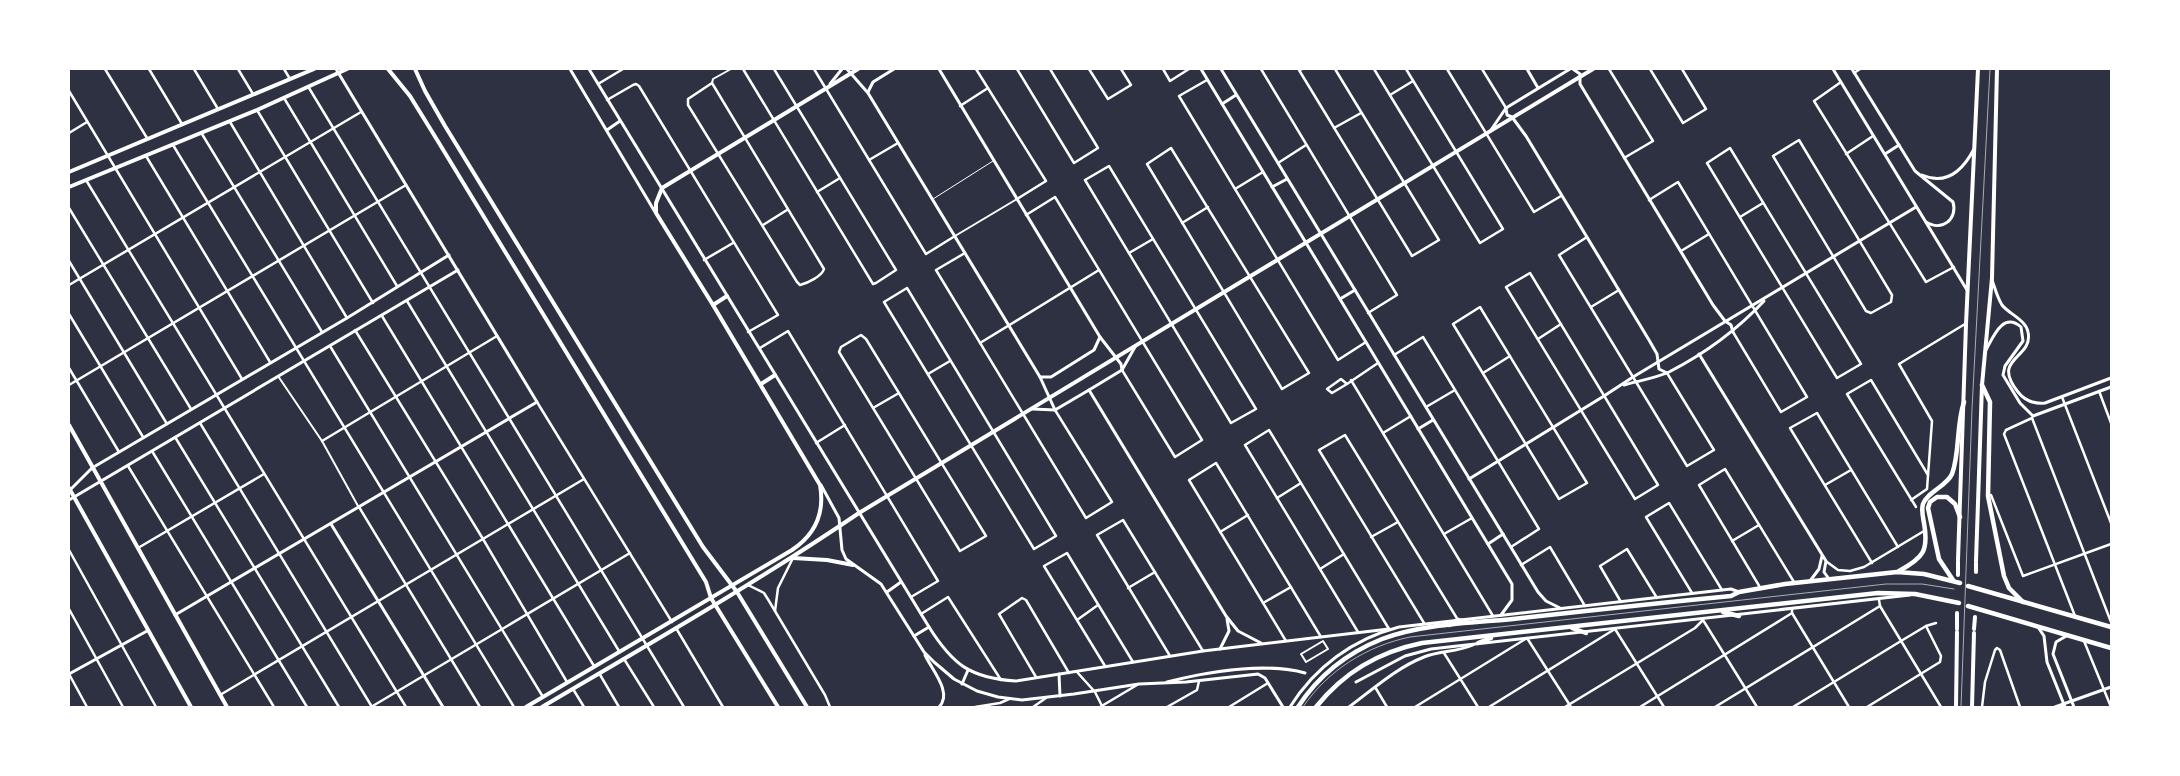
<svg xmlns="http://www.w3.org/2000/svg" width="2180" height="776" viewBox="0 0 2180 776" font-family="'Libre Baskerville',serif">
  <rect width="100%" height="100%" fill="#2d3142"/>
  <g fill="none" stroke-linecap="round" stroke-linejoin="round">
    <path stroke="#fff" stroke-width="1" d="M933 199 993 161"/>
    <g stroke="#fff" stroke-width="2">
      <path d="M712 83 713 79 731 69"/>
      <path d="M955 236 1017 199"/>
      <path d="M278 376 322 441 358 506"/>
      <path d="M1323 641 1328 649 1306 662 1301 654Z"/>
    </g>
    <g stroke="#fff" stroke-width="2.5">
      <path d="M105 69 147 138"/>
      <path d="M149 69 182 124"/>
      <path d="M194 69 218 109"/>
      <path d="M238 69 253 94"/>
      <path d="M284 69 290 79"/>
      <path d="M743 69 873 284 876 283 896 270 774 69"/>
      <path d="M814 69 926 254 955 236"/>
      <path d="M976 69 1046 181 1017 199"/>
      <path d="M1017 69 1074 163 1098 148 1050 69"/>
      <path d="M1089 69 1108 99 1131 85 1121 69"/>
      <path d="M1163 69 1170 81 1189 69"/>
      <path d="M1261 69 1397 295 1368 313"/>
      <path d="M1302 69 1299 70 1412 256 1439 240 1335 69"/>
      <path d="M1374 69 1480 243 1503 229 1406 69"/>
      <path d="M1447 69 1534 212 1561 196"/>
      <path d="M1482 69 1506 108"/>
      <path d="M1609 69 1653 141 1624 158"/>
      <path d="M1650 69 1683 123 1706 109 1682 69"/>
      <path d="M1854 73 1860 69"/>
      <path d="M1207 80 1179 96 1338 360 1366 342"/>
      <path d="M1841 82 1814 101 1926 282 1954 267"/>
      <path d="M712 83 824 269C822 276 808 283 800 285L797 282 688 105V99Z"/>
      <path d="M598 84 623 69"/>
      <path d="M309 88 684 707"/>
      <path d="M69 91 242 379"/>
      <path d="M1390 95 1413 81"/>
      <path d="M284 98 397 286"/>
      <path d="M607 100 633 85 636 84 639 86 778 315 748 332"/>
      <path d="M960 106 988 88"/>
      <path d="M257 110 373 303"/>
      <path d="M230 122 347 318"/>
      <path d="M1334 128 1361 113"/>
      <path d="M69 133 87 122"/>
      <path d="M202 134 322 332"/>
      <path d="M1799 140 1892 295 1891 302 1871 313 1866 311 1773 156Z"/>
      <path d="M173 145 514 707"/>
      <path d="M1171 148 1309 373 1282 389 1147 164Z"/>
      <path d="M1730 148 1861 364 1837 378 1707 163Z"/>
      <path d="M1846 154 1873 136"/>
      <path d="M146 156 270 362"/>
      <path d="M869 160 898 143"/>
      <path d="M1278 163 1306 145"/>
      <path d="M1109 166 1256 409 1231 423 1085 180Z"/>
      <path d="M86 180 406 707"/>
      <path d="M1235 189 1263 172"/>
      <path d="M817 192 840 178"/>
      <path d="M1649 200 1678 182 1807 397 1781 412 1733 332"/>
      <path d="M69 208 191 409"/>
      <path d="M1026 215 1055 197 1202 440 1175 457 1122 370"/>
      <path d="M1740 217 1763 203"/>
      <path d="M1182 223 1208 207"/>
      <path d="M763 225 787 210"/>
      <path d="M1587 237 1559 255 1687 466 1714 450 1667 373"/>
      <path d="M1681 251 1709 234"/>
      <path d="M965 253 936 270 1086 518 1112 502 1055 410"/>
      <path d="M1129 253 1153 239"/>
      <path d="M704 260 733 243"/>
      <path d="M69 261 167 424"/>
      <path d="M1530 273 1658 485 1635 499 1506 287Z"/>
      <path d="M69 285 361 112"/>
      <path d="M907 288 1056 536 1034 549 884 302Z"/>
      <path d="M407 301 619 651"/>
      <path d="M1480 307 1587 483 1559 499 1453 324Z"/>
      <path d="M1591 307 1619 290"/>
      <path d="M69 314 143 437"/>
      <path d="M382 316 594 666"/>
      <path d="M355 330 483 539 567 682"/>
      <path d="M861 335 866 339 986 536 960 551 839 352 841 347Z"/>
      <path d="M1538 339 1561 324"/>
      <path d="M980 343 1099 270"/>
      <path d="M330 346 543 697"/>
      <path d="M760 348 788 331 938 581 911 597"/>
      <path d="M1394 355 1423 337 1539 529 1511 547"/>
      <path d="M69 368 119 452"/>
      <path d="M1483 373 1510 356"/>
      <path d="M928 374 950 361"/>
      <path d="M1351 380 1493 616"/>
      <path d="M1347 384 1332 393 1327 389 1341 379 1347 384 1378 363"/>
      <path d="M69 385 406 185"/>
      <path d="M2099 391 2111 423"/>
      <path d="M2062 397 2111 523"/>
      <path d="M537 402 672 622"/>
      <path d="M1426 407 1455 390"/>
      <path d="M873 408 899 393"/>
      <path d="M2032 418 2006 430 2004 434 2075 616"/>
      <path d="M2032 418 2111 622"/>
      <path d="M200 423 372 707"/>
      <path d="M1383 433 1411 416"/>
      <path d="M175 437 339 707"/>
      <path d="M322 441 497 336"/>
      <path d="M816 443 845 425"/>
      <path d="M152 451 307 707"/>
      <path d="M128 466 274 707"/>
      <path d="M1825 485 1851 470"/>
      <path d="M1991 495 2023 576 2111 544"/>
      <path d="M1277 498 1301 483"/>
      <path d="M1911 500 1927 489 1932 421 1899 364 1965 324"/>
      <path d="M359 507 480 707"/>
      <path d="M1916 507 1847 394 1871 380 1928 475"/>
      <path d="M1220 532 1248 515"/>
      <path d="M1444 534 1472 518"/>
      <path d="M1371 537 1398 522"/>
      <path d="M1732 541 1759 525"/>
      <path d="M138 548 264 474"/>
      <path d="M69 550 156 707"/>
      <path d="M1827 562 1838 570 1850 571 1864 567 1924 531"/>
      <path d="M1872 563 1790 428 1817 413 1898 547"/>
      <path d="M1521 565 1550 547 1585 606"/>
      <path d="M1320 569 1344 554"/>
      <path d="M748 585 764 593 769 601 825 695 830 707"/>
      <path d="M1128 588 1155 572"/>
      <path d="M1761 589 1699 485 1725 469 1794 582"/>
      <path d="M1692 593 1646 517 1669 503 1722 590"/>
      <path d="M1879 600 1880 606 1941 707"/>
      <path d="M1621 602 1600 566 1627 549 1657 598"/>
      <path d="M1263 603 1291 587"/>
      <path d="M69 609 123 707"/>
      <path d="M775 611 778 588 793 558"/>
      <path d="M1792 613 1849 707"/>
      <path d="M921 614 948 597 1001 680"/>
      <path d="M1077 620 1098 605"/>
      <path d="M1424 623 1319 450 1345 435 1458 620"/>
      <path d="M676 628 723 707"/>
      <path d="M1358 632 1245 445 1269 430 1389 629"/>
      <path d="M1286 641 1189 480 1216 463 1321 637"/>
      <path d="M2084 641 2111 707"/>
      <path d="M1444 653 1478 707"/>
      <path d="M1170 656 1097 535 1123 520 1203 651"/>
      <path d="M624 659 654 707"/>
      <path d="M1105 666 1044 566 1067 553 1133 662"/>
      <path d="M1077 672 1095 692 1102 706"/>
      <path d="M599 673 619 707"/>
      <path d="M69 674 87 707"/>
      <path d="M1036 677 999 614 1022 598 1026 600 1069 673"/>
      <path d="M1375 687 1387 707"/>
      <path d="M573 689 584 707"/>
      <path d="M220 695 584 479"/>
      <path d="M371 707 630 553"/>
      <path d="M975 707 1000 703 1009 699"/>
      <path d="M1033 707 1046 698"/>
      <path d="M1100 707 1137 685"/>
      <path d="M1167 707 1197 690 1199 681"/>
      <path d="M1229 707 1268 683"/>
      <path d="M1415 707 1527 638 1571 707"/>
      <path d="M1489 707 1615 629 1664 707"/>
      <path d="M1565 707 1695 628 1703 620 1757 707"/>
      <path d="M1640 707 1792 613V610"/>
      <path d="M1715 707 1880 606"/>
      <path d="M1793 707 1901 641 1926 626 1936 623"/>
      <path d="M1867 707 1940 662 1941 656 1926 626"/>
      <path d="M1982 707 1985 682 1995 650 1997 648 2000 650 2020 707"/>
    </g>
    <g stroke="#fff" stroke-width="3">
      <path d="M570 69 655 212"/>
      <path d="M589 69 929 627C953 665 970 678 1016 681L1203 651 1389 629"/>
      <path d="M847 69 868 93 1040 377 1055 410"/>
      <path d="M939 69 1100 337 1121 364 1122 370"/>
      <path d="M1201 69 1512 584V600L1501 615"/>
      <path d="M1221 69 1538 592 1546 601 1560 608"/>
      <path d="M1527 69 1538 88"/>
      <path d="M1573 69 1580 74V84L1713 305 1725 321 1731 325 1733 332"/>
      <path d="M830 84 842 69"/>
      <path d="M868 92 873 82 894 69"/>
      <path d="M1222 104 1236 95"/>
      <path d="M1506 108 1507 115 1512 117 1526 136 1649 340 1657 354 1659 369 1667 373"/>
      <path d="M607 130 620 121"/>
      <path d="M1491 130 1506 108 1570 69"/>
      <path d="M1272 187 1287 179"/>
      <path d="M1992 280C1995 288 1997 297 2002 305 2009 314 2026 320 2028 332 2034 359 1990 357 2018 392 2025 401 2035 404 2045 403L2111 378"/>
      <path d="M1340 299 1355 290"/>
      <path d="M1986 350C1993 337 2003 311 2021 327L2023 341 2005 366 2003 375 2020 403 2033 416 2111 387"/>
      <path d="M1699 354 1826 561 1824 572 1829 579"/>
      <path d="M1040 377H1051L1094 350 1100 337"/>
      <path d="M1624 385C1638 381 1656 378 1669 372 1704 354 1737 330 1764 301"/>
      <path d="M1089 390 1226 616 1238 631 1261 643"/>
      <path d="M1033 409 1055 410 1089 390 1122 370 1135 347"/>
      <path d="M1418 429 1433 420"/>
      <path d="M1469 479 1604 396 1633 377 1916 207"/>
      <path d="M821 485 839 518 842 550 846 559 881 584 924 652 934 662 954 679 977 691 998 697 1022 700 1074 694 1139 684 1186 682 1258 674 1265 678 1283 707"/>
      <path d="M69 491 92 468 347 318 449 255"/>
      <path d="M69 500 458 270"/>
      <path d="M331 524 443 707"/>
      <path d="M1488 544 1503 534"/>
      <path d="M1810 581 1819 569 1822 556"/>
      <path d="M887 592 901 582"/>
      <path d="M175 615 537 402 336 69"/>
      <path d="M2038 627 2044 636 2047 662 2065 707"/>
      <path d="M2068 635 2056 642 2053 654 2074 707"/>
      <path d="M914 636 929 627"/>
      <path d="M1220 649 1229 631 1227 619"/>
      <path d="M925 655C932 670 953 693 939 707"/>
      <path d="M69 674 147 631"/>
      <path d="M1059 674 1060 696"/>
      <path d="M962 684 968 670"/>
      <path d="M2055 707 2111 687"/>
    </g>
    <g stroke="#fff" stroke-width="3">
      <path d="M1833 69 1967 290"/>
      <path d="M1852 69 1915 171 1953 202C1958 219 1942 232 1926 222"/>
      <path d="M1885 154 1899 145"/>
      <path d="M1922 175C1947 186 1963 170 1974 149"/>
      <path d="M1167 682C1207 672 1265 662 1305 673"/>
      <path d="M1356 682 1405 656 1431 649 1910 595"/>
      <path d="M1290 707C1315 667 1353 639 1399 627L1731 589 1739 592"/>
      <path d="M1349 707C1372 690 1396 668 1424 657 1439 651 1457 652 1473 645"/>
    </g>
    <g stroke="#fff" stroke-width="4">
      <path d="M388 69 410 96 439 143 706 582 711 598 778 707"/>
      <path d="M415 69 425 91 445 126 703 547 737 592 807 707"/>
      <path d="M69 172 314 69"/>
      <path d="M69 187 257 110 347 69"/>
      <path d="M713 305 727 296"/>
      <path d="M761 384 775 375"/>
      <path d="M69 425 227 707"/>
      <path d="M69 488 191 707"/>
      <path d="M793 558 827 560 853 565"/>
      <path d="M526 707 792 550C816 534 825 513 820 485L713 305 656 213V203L662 188 858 69"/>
      <path d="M542 707C649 644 756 583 859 513L1593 69"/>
    </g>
    <g stroke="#fff" stroke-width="4">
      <path d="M1958 560 1966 324 1978 69"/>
      <path d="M1976 561 1982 385 1992 278 1997 69"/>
      <path d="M1976 572V563"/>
      <path d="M1958 575V562"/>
      <path d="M1957 629V613"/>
      <path d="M1974 629 1975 617"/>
      <path d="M1956 707 1957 632"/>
      <path d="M1972 707 1974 633"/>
    </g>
    <g stroke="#fff" stroke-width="4.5">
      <path d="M1982 385 1990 402 1988 496 2004 576 2009 588 2023 602"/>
      <path d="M1899 571C1923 558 1929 551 1924 523 1923 517 1921 510 1923 504 1928 491 1946 487 1952 474 1960 453 1956 425 1964 402"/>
      <path d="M1953 580 1939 559 1928 508 1930 502 1937 497H1947L1955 504 1960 517"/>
      <path d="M1968 586 2111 627"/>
      <path d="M1968 606 2111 648"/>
      <path d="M1723 612 1739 616"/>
      <path d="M1449 625 1458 620 1467 622"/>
      <path d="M1572 628 1586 633"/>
      <path d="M1478 643 1491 638"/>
      <path d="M1298 707C1318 676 1347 653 1382 639 1422 624 1470 623 1513 619 1585 611 1658 603 1731 596L1739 592 1785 584 1897 572 1924 574 1960 583"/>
      <path d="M1316 707C1344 672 1378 652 1422 643L1878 593 1915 594 1959 603"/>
    </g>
    <g stroke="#abadb3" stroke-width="1">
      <path d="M1303 707C1328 670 1367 646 1410 637L1886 584H1922L1954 589"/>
      <path d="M1961 707 1972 409 1990 69"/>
    </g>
  </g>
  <rect width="2180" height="776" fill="none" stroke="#ffffff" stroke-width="140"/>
</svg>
